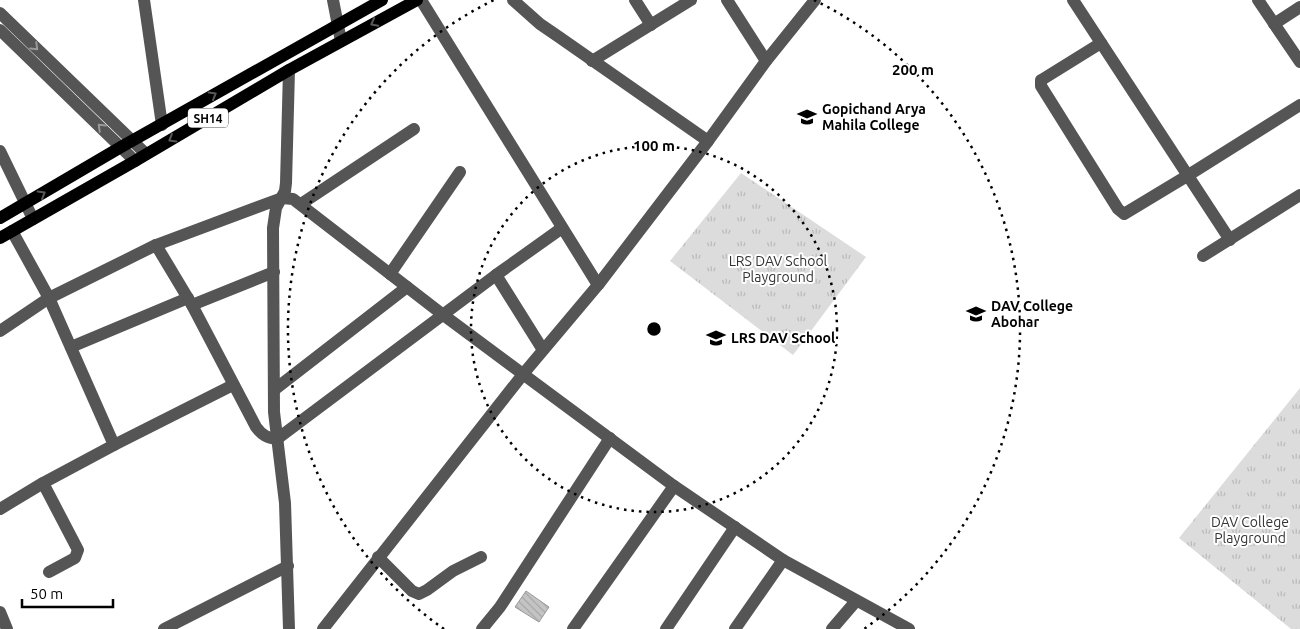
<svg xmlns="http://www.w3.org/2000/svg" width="1300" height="629" viewBox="0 0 1300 629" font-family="Ubuntu,sans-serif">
  <defs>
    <pattern id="park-tufts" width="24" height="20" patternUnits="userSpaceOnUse" patternTransform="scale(1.25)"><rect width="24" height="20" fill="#dcdcdc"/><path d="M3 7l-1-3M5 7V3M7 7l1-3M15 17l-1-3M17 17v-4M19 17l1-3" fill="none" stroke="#bbb"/></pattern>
    <pattern id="building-back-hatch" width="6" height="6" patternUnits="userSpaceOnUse" patternTransform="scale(1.25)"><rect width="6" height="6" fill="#c4c4c4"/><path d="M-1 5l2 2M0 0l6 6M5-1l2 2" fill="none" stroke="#a7a7a7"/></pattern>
  </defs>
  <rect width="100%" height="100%" fill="#fff"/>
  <g fill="url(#park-tufts)">
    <path d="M741 173 866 257 793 355 670 261Z"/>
    <path d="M1300 388V629H1291L1179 538Z"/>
  </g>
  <path fill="url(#building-back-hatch)" stroke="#999" d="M526 591 549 607 539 622 515 607Z"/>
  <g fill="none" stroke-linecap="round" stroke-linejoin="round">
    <g stroke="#555" stroke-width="12">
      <path d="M144 0 162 125"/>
      <path d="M333 0 341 41"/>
      <path d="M421 0 598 285"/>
      <path d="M513 0 540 24 559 37 708 141"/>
      <path d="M635 0 651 25"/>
      <path d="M727 0 766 61"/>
      <path d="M1073 0 1230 240"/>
      <path d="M1258 0 1300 62"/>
      <path d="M0 13 146 154"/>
      <path d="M1274 24 1300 7"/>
      <path d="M0 30 135 161"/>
      <path d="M1101 43 1043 79 1041 80V86L1118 209 1124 214 1187 176 1300 105"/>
      <path d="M592 61 691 0"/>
      <path d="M0 151 33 219"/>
      <path d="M301 204 414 129"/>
      <path d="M156 245 192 305 256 427C262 435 267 438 277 439L496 275 543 350"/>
      <path d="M1203 256 1300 195"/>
      <path d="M390 274 460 172"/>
      <path d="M496 275 562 228"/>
      <path d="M192 305 274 272"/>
      <path d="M0 331 49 298 156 245 282 198 293 199 442 314 674 486 783 560 909 629"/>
      <path d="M71 347 188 298"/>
      <path d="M274 390 407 287"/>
      <path d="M114 445 233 385"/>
      <path d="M43 483 78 550 75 558 49 572"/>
      <path d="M0 509 43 483 114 445 49 298 12 231"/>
      <path d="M378 557 412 591 419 594 427 590 453 571 481 557"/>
      <path d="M0 612 7 629"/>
      <path d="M164 629 288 566"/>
      <path d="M289 629 285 503 274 412 273 228 276 208 285 191 286 183 289 70"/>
      <path d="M323 629 524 373 598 285 708 141 766 61 815 0"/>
      <path d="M482 629 500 607 610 438"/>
      <path d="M573 629 674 486"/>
      <path d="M666 629 735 527"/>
      <path d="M735 629 783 560"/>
      <path d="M832 629 856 601"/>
    </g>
    <g stroke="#000" stroke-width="12">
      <path d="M0 218 121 147 382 0"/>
      <path d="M0 238 135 161 289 70 417 0"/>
    </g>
  </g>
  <defs><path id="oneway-chevron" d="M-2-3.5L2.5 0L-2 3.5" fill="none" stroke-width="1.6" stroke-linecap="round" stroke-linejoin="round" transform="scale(1.25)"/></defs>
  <g stroke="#595959">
    <use href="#oneway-chevron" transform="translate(374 23) rotate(152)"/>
    <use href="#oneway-chevron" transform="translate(213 95) rotate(-30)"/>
    <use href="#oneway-chevron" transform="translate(172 139) rotate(149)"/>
    <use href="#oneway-chevron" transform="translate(42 194) rotate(-30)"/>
  </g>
  <g stroke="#999">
    <use href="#oneway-chevron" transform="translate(35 47) rotate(44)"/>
    <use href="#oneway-chevron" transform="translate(101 127) rotate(-136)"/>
  </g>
  <g fill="none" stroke="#000" stroke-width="2.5" stroke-dasharray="2.5 5">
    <circle cx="654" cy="329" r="183"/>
    <path d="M444 629A366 366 0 0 1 494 0M814 0A366 366 0 0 1 864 629"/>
  </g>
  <defs>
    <g id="university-bare" transform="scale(1.5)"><path d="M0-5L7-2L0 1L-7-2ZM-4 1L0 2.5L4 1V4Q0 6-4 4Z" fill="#000" stroke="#fff" stroke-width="2.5" paint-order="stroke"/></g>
    <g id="school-bare" transform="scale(1.5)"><path d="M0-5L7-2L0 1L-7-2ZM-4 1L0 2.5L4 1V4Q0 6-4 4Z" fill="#000" stroke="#fff" stroke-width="2.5" paint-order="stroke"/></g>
  </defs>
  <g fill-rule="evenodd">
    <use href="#university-bare" x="807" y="117"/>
    <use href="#university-bare" x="976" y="314"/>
    <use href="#school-bare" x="716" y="338"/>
  </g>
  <g text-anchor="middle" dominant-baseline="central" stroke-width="4" stroke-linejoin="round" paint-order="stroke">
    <rect fill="#fff" stroke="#4c4c4c" stroke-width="1" x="188" y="108.5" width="40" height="19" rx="4"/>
    <g font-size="12" font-weight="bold" fill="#000">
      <text x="208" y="118">SH14</text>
    </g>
    <g font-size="14" font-weight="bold" fill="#000" stroke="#fff" text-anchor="start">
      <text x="822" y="109">Gopichand Arya<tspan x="822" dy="16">Mahila College</tspan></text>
      <text x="991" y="306">DAV College<tspan x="991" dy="16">Abohar</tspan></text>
      <text x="731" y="338">LRS DAV School</text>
    </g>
    <g font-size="14" fill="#333" stroke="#fff">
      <text x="778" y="261">LRS DAV School<tspan x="778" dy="16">Playground</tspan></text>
      <text x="1250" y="522">DAV College<tspan x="1250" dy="16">Playground</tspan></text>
    </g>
  </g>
  <circle cx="654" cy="329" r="8" fill="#000" stroke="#fff" stroke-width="2.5"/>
  <g font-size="15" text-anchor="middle" font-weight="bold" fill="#000" stroke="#fff" stroke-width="4" stroke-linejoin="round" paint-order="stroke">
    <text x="913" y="75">200 m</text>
    <text x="654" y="151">100 m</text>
  </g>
  <path d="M22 599v8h91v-8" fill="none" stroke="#000000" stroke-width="2.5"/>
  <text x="30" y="599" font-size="15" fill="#000000" stroke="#ffffff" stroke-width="4" paint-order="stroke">50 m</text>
</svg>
